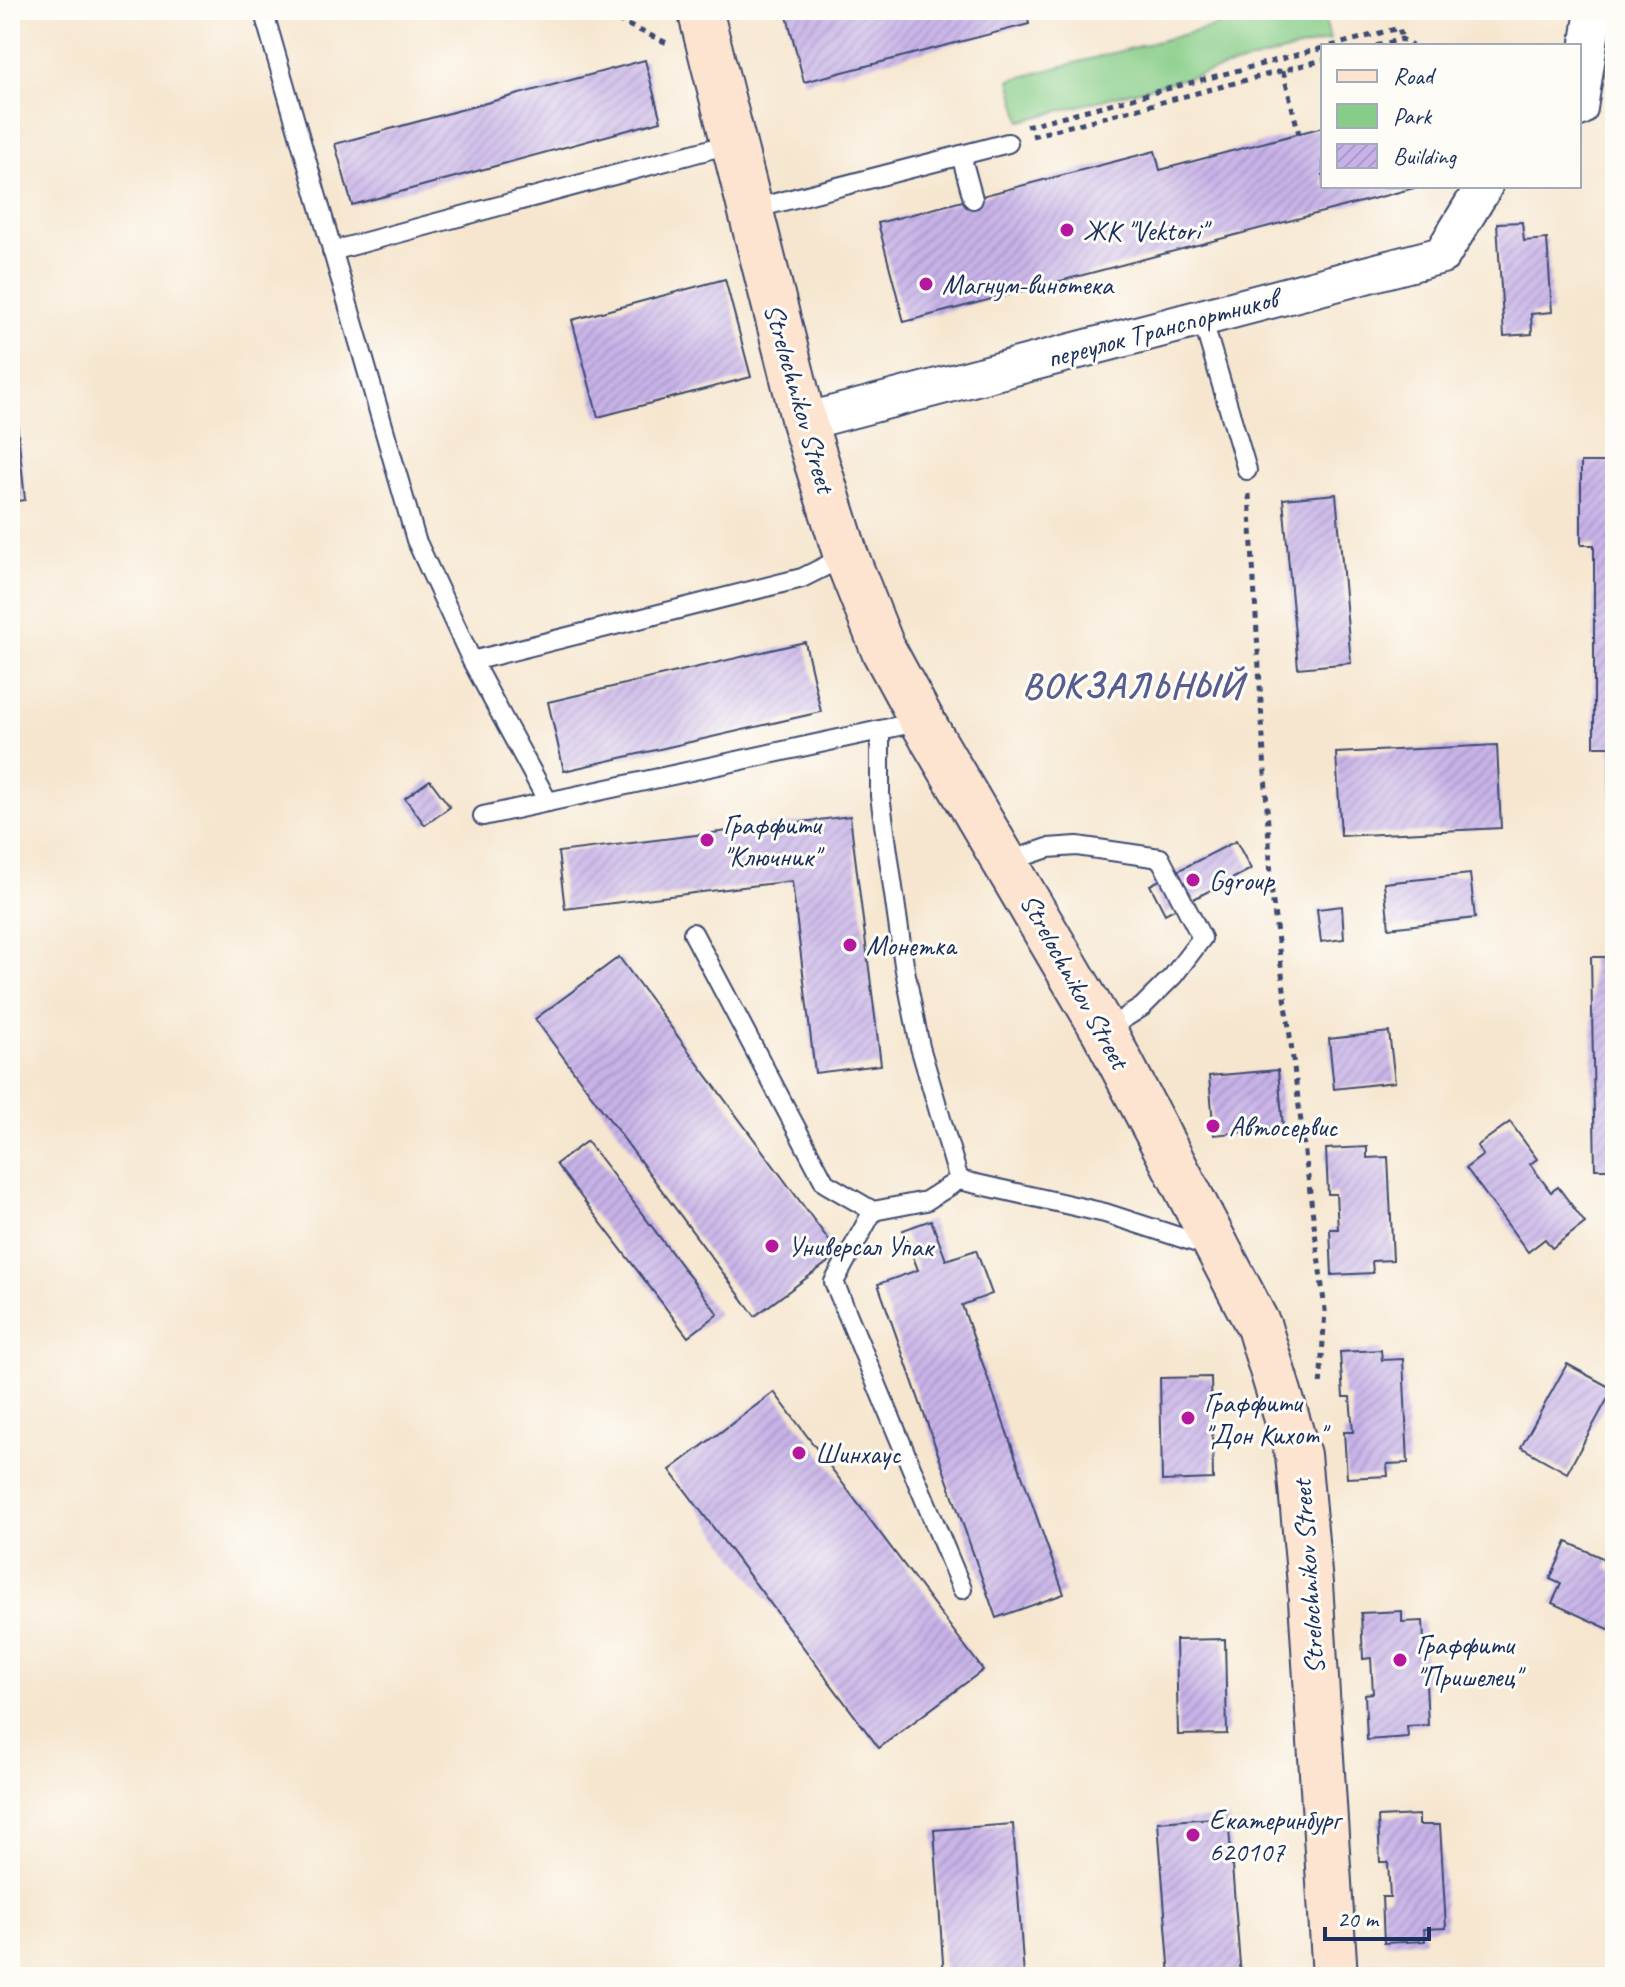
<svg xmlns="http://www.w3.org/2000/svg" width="1625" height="1987" viewBox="0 0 1625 1987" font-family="Caveat,sans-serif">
  <defs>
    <pattern id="building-hatch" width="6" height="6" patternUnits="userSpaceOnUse" patternTransform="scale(2)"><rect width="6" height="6" fill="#c7b2e7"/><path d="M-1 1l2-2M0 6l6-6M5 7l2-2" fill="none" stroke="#aa99c9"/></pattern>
  </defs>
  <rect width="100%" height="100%" fill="#fdfcf7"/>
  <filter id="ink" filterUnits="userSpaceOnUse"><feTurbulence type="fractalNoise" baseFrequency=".0125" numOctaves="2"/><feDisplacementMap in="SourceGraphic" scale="16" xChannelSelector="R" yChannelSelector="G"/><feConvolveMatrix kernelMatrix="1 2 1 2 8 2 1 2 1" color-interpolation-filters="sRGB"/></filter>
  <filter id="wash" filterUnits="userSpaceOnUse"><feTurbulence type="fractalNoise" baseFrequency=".006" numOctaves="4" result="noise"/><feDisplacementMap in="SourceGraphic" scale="32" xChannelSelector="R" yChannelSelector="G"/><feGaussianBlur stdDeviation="1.8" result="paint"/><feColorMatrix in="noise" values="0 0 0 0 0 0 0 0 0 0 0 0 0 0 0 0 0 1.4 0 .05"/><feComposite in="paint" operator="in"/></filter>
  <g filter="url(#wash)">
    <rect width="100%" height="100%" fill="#f6e6cf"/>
    <path fill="#87cd87" stroke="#517e72" stroke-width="2" d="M1277 10H1323L1330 40 1021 121 1010 80Z"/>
    <g id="blocks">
      <g fill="url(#building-hatch)">
        <path d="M794 10H1035V11L1027 13 1029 24 804 82 786 12Z"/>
        <path d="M645 60 661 121 352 205 335 144Z"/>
        <path d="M1323 127V186L1418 187 904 322 878 223 1155 151 1160 170Z"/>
        <path d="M1522 222 1524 241 1547 239 1552 312 1531 314 1532 334 1504 336 1497 223Z"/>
        <path d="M725 279 751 377 598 417 572 320Z"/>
        <path d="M10 383H13L25 500 10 502Z"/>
        <path d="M1581 462H1615V887H1611V746H1594V545H1581Z"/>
        <path d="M1336 494 1351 663 1298 668 1283 499Z"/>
        <path d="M805 642 821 712 564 771 548 702Z"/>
        <path d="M1497 745 1501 828 1341 836 1336 753Z"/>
        <path d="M430 780 450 807 425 825 405 798Z"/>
        <path d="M850 816 881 1065 815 1073 792 881 565 909 558 852Z"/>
        <path d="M1236 841 1251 869 1165 914 1150 885Z"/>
        <path d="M1470 874 1475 918 1389 928 1384 883Z"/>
        <path d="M1342 906 1344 939 1321 942 1317 909Z"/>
        <path d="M619 957 839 1254 755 1316 535 1019Z"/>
        <path d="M1591 957H1615V1169H1595Z"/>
        <path d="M1389 1032 1395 1082 1334 1089 1329 1039Z"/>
        <path d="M1278 1070 1283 1128 1214 1135 1209 1076Z"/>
        <path d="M1510 1122 1537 1159 1530 1164 1551 1192 1558 1187 1585 1223 1552 1248 1545 1239 1528 1252 1466 1168 1483 1155 1477 1146Z"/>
        <path d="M587 1141 718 1314 688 1337 556 1164Z"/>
        <path d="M1367 1147V1158L1388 1157 1393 1260 1372 1261 1373 1273 1332 1275 1330 1229H1338L1336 1194H1328L1326 1149Z"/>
        <path d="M931 1220 946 1260 976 1250 992 1294 962 1305 1064 1594 996 1618 878 1284 918 1270 903 1230Z"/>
        <path d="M1381 1350 1382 1360 1403 1359 1408 1463 1387 1464 1388 1476 1347 1478 1344 1432H1353L1350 1397H1343L1340 1352Z"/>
        <path d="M1567 1364 1613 1389 1567 1473 1521 1447Z"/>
        <path d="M1211 1377 1213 1479 1162 1481 1160 1378Z"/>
        <path d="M774 1392 983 1670 879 1748 670 1470Z"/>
        <path d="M1567 1542 1609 1561 1606 1568 1615 1573V1632L1552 1603 1561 1584 1550 1579Z"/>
        <path d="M1402 1611V1622L1423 1621 1428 1725 1407 1726 1408 1737 1367 1740 1365 1694 1373 1693 1371 1658 1363 1659 1361 1613Z"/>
        <path d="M1225 1639 1227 1734 1178 1735 1176 1640Z"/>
        <path d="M1419 1815V1825H1440L1446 1928 1424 1929 1425 1941 1384 1943 1382 1897H1390L1388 1862H1380L1378 1817Z"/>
        <path d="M1228 1817 1241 1977H1170L1158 1822Z"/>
        <path d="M1013 1824 1024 1977H944L934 1830Z"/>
      </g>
    </g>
  </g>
  <g filter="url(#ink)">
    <use href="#blocks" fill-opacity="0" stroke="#3c4a6f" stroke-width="2"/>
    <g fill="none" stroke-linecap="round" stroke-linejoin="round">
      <g stroke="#3c4a6f" stroke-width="22">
        <g id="lane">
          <path d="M263 10 416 540 472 661 548 802"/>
          <path d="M961 155 973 199"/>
          <path d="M749 210 1008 143"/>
          <path d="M332 251 733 143"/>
          <path d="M1202 318 1247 470"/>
          <path d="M472 661 802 578 846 556"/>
          <path d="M880 730V796L904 965 920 1047 959 1180 1105 1213 1213 1248"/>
          <path d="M483 816 922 721"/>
          <path d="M1007 862 1048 848 1077 846 1160 858 1202 938 1173 976 1142 1007 1104 1031"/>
          <path d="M693 933 825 1183 873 1211 926 1201 959 1180"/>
          <path d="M873 1211 834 1282 962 1589"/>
        </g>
      </g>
      <g stroke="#3c4a6f" stroke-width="40">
        <g id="street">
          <path d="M1579 108 1594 10"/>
          <path d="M804 422 1442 255 1484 186"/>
        </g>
      </g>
      <g stroke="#3c4a6f" stroke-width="48">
        <path id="secondary" d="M700 10 804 422 846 556 883 649 922 721 1104 1031 1259 1327 1298 1455 1310 1584 1335 1977"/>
      </g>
      <g stroke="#3c4a6f" stroke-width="5" stroke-dasharray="6 6" stroke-linecap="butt">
        <path d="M595 10 667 43"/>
        <path d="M1331 46 1399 28 1402 39"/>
        <path d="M1376 46 1402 39 1412 46"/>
        <path d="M1283 71 1299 134"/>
        <path d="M1026 126 1323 48"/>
        <path d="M1032 136 1323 60"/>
        <path d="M1249 494 1272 895 1325 1310 1320 1388"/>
      </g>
      <use href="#lane" stroke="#fff" stroke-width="18"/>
      <use href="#street" stroke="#fff" stroke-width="36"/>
      <use href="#secondary" stroke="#fde4d0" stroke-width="44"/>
    </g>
  </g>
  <g fill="#b5179e" stroke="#fdfcf7" stroke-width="3">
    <circle cx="1067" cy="230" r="8"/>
    <circle cx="926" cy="284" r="8"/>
    <circle cx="707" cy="840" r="8"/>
    <circle cx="1193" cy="880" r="8"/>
    <circle cx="850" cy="945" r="8"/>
    <circle cx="1213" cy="1126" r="8"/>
    <circle cx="772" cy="1246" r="8"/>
    <circle cx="1188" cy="1418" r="8"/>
    <circle cx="799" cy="1453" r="8"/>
    <circle cx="1400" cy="1660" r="8"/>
    <circle cx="1193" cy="1835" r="8"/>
  </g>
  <g text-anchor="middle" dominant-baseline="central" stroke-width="6" stroke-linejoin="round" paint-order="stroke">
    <g font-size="28" fill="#1b2f5e" stroke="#fdfcf7" text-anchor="start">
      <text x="1083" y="230">ЖК "Vektori"</text>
      <text x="942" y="284">Магнум-винотека</text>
      <text x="723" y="824">Граффити<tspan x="723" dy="32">"Ключник"</tspan></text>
      <text x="1209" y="880">Ggroup</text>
      <text x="866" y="945">Монетка</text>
      <text x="1229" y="1126">Автосервис</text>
      <text x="788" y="1246">Универсал Упак</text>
      <text x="1204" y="1402">Граффити<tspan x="1204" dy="32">"Дон Кихот"</tspan></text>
      <text x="815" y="1453">Шинхаус</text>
      <text x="1416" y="1644">Граффити<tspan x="1416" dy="32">"Пришелец"</tspan></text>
      <text x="1209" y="1819">Екатеринбург<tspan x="1209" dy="32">620107</tspan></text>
    </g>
    <g font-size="28" fill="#1b2f5e" stroke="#fdfcf7">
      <text transform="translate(1162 328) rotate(-15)">переулок Транспортников</text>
      <text transform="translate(800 398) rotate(74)">Strelochnikov Street</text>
      <text transform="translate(1075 981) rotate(61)">Strelochnikov Street</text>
      <text transform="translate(1308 1577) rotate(-94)">Strelochnikov Street</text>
    </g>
    <g font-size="36" font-weight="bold" letter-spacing="2" fill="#575d8e" stroke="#fdfcf7">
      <text x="1133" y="685">ВОКЗАЛЬНЫЙ</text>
    </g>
  </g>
  <rect width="1625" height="1987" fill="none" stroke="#fdfcf7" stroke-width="40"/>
  <rect x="1321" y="44" width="260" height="144" fill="#fdfcf7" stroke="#a3aaba" stroke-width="2"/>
  <rect x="1337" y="70" width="40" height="12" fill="#fde4d0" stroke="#a3aaba" stroke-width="2"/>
  <text x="1393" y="84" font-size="24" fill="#1b2f5e">Road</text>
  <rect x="1337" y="104" width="40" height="24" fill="#87cd87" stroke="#a3aaba" stroke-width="2"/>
  <text x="1393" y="124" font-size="24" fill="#1b2f5e">Park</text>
  <rect x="1337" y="144" width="40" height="24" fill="url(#building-hatch)" stroke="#a3aaba" stroke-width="2"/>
  <text x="1393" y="164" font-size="24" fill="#1b2f5e">Building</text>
  <path d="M1325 1927v12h104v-12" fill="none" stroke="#1b2f5e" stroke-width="4"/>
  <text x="1337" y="1927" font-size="24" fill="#1b2f5e" stroke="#fdfcf7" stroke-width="6" paint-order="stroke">20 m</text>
</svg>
